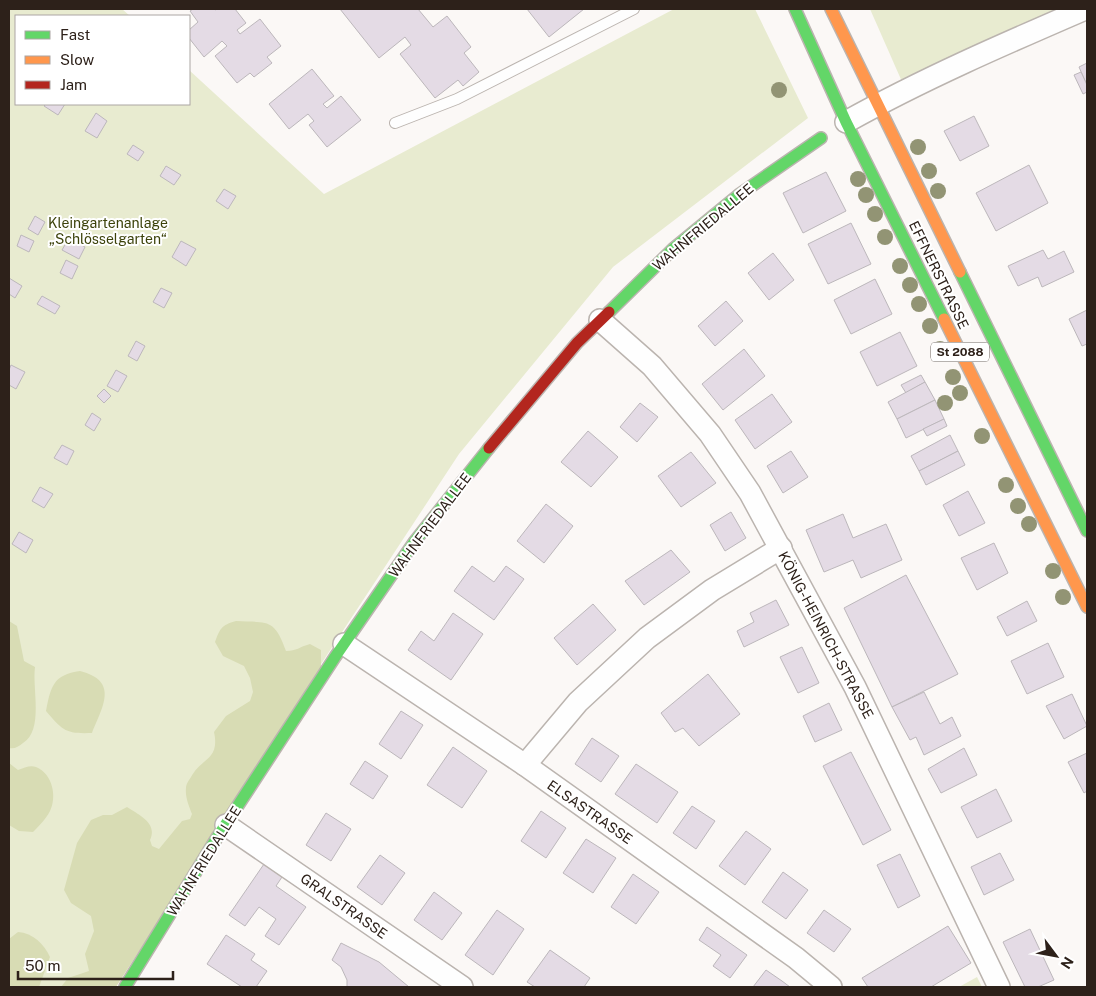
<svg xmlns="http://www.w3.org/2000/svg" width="1096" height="996" viewBox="0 0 1096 996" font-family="'Public Sans',sans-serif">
  <rect width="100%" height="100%" fill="#fbf8f6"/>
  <g fill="#e8ebd0">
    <path d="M9 9H122L130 16H16V104H189V70L324 194 674 9H755L808 118 613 267 459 454 109 987H9Z"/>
    <path d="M870 9H1072L903 84Z"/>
    <path d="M977 977 982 987H959Z"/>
  </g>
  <g fill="#d8dcb4">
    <path d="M9 621 17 626 24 661 35 667C32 689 44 730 23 743 18 747 15 749 9 748Z"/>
    <path d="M236 621C267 623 274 617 286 651 297 651 299 647 310 644L321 650V669L116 987H61L68 978 89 971 85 954 94 931 91 916 71 903 64 890 77 843 91 820 103 815H112L127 807C139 815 158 823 150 840L152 846 159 849 182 821 190 819 192 814C189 806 185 797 186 788 186 784 189 780 191 777 202 757 220 760 214 732L226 716 250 701 253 692 250 678 244 666 223 656 215 642C220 629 221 625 236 621Z"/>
    <path d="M80 671C119 681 103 706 92 733 66 734 63 731 46 711 51 686 53 675 80 671Z"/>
    <path d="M9 763 18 770C24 768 30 765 36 767 53 774 57 797 50 811 46 819 39 826 33 832L19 831 9 825Z"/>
    <path d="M18 932C33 933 44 944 50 957L39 987H9V939Z"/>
  </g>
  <g fill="#e4dbe5" stroke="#bcb7bb">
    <path d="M193 9H214L216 10 217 9H235L246 23 237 30 240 34 260 19 281 46 267 57 272 63 254 77 250 73 237 83 215 56 227 46 222 41 204 57 189 38V30L198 22 190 11Z"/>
    <path d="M340 9H418L433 27 447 16 471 47 464 53 479 72 463 86 458 80 435 98 400 54 411 45 405 37 379 58Z"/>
    <path d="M527 9H584L549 37Z"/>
    <path d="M1087 63V85L1079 67Z"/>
    <path d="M312 69 334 96 323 104 327 108 341 96 361 120 327 147 309 125 314 121 308 114 289 129 269 104Z"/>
    <path d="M1081 72 1087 85V92L1083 94 1074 75Z"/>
    <path d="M46 104H65L58 115 44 106Z"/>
    <path d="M96 113 107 121 97 138 85 131Z"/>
    <path d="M974 116 989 146 960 161 944 131Z"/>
    <path d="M133 145 144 152 138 161 127 154Z"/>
    <path d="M1029 165 1048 203 996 231 976 193Z"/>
    <path d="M166 166 181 175 174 185 160 176Z"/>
    <path d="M826 172 846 211 803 233 783 193Z"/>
    <path d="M224 189 236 196 228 209 216 201Z"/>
    <path d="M35 216 45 222 38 235 28 229Z"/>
    <path d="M851 223 871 264 828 284 808 244Z"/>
    <path d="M21 235 34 241 29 252 17 246Z"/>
    <path d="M69 238 85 247 79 259 62 250Z"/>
    <path d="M181 241 196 249 186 266 172 257Z"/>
    <path d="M1043 250 1048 259 1064 251 1074 272 1042 287 1038 277 1018 286 1008 266Z"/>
    <path d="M773 253 794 280 769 300 748 273Z"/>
    <path d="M66 260 78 266 72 279 60 273Z"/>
    <path d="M9 278 22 286 15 298 9 294Z"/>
    <path d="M875 279 892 314 851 334 834 300Z"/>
    <path d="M161 288 172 293 164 308 153 302Z"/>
    <path d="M42 296 60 306 55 314 37 304Z"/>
    <path d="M726 301 743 321 715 346 698 326Z"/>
    <path d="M1087 310V344L1082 346 1069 319Z"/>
    <path d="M900 332 917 366 877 386 860 352Z"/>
    <path d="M136 341 145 346 137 361 128 356Z"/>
    <path d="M744 349 765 376 723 410 702 384Z"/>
    <path d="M11 365 25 372 16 389 9 385V370Z"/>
    <path d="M116 370 127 376 118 392 107 386Z"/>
    <path d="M921 375 925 382 906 393 901 385Z"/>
    <path d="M925 382 935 400 897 419 888 402Z"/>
    <path d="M104 389 111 396 104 403 97 396Z"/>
    <path d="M772 394 792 422 755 449 735 420Z"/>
    <path d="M935 400 944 419 906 438 897 419Z"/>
    <path d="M640 403 658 417 637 442 620 427Z"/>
    <path d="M92 413 101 419 94 431 85 425Z"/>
    <path d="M944 419 947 426 927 436 923 429Z"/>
    <path d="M588 431 618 457 591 487 561 462Z"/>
    <path d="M950 435 958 451 919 471 911 456Z"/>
    <path d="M62 445 74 451 67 465 54 458Z"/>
    <path d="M791 451 808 477 783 493 767 466Z"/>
    <path d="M958 451 965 465 926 485 919 471Z"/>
    <path d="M691 452 716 483 681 507 658 476Z"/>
    <path d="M40 487 53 494 44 508 32 501Z"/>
    <path d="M968 491 985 523 959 536 943 505Z"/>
    <path d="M546 504 573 526 544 563 517 541Z"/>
    <path d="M731 512 746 538 725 551 710 525Z"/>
    <path d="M843 514 853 538 886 524 902 560 861 578 853 560 824 572 806 530Z"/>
    <path d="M19 532 33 540 26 553 12 544Z"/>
    <path d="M994 543 1008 573 977 590 961 558Z"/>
    <path d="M671 550 690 572 644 605 625 581Z"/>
    <path d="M472 566 494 582 506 566 524 579 494 620 454 591Z"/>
    <path d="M906 575 958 674 892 707 844 608Z"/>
    <path d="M776 600 789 625 744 647 737 631 754 622 750 613Z"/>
    <path d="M1027 601 1037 621 1007 636 997 617Z"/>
    <path d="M593 604 616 630 577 665 554 638Z"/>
    <path d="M453 613 483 634 451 680 408 650 421 631 434 641Z"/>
    <path d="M1048 643 1064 677 1027 694 1011 661Z"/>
    <path d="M802 647 819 683 798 693 780 657Z"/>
    <path d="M708 674 740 714 699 746 683 728 675 732 661 713Z"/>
    <path d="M924 692 940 724 952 717 961 736 924 755 916 737 910 740 892 707Z"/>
    <path d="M1072 694 1087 726 1064 739 1046 706Z"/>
    <path d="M829 703 842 730 815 742 803 716Z"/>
    <path d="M401 711 423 725 401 759 379 744Z"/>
    <path d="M592 738 619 756 601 782 575 764Z"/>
    <path d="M453 747 487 771 462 808 427 785Z"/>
    <path d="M964 748 977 775 941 793 928 769Z"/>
    <path d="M851 752 891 830 863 845 823 766Z"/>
    <path d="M1087 753V791L1084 793 1068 762Z"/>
    <path d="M365 761 388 776 373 799 350 784Z"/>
    <path d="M636 764 678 792 657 823 615 794Z"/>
    <path d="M996 789 1012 821 977 838 961 807Z"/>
    <path d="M692 806 715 821 696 849 673 833Z"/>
    <path d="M541 811 566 828 546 858 521 841Z"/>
    <path d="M326 813 351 829 331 861 306 845Z"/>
    <path d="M746 831 771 849 745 885 719 866Z"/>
    <path d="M586 839 616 858 593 893 563 873Z"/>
    <path d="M1000 853 1014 880 984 895 971 867Z"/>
    <path d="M900 854 920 896 898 908 877 865Z"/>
    <path d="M380 855 405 873 382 905 357 887Z"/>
    <path d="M264 864 282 877 276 886 306 907 279 945 265 936 276 919 259 907 245 926 229 915Z"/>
    <path d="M783 872 808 890 786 919 762 902Z"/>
    <path d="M633 874 659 892 636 924 611 907Z"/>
    <path d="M434 892 462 913 442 940 414 920Z"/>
    <path d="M497 910 524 929 493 975 465 955Z"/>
    <path d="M824 910 851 929 834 952 807 933Z"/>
    <path d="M948 926 971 963 931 987H868L862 978Z"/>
    <path d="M707 927 747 955 730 978 713 966 721 955 699 940Z"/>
    <path d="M1030 929 1054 980 1038 987H1025L1003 942Z"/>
    <path d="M226 935 255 954 251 960 267 971 256 987H242L207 964Z"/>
    <path d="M341 943 379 962 409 987H347V980L341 967 332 960Z"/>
    <path d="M550 950 590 978 584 987H535L527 982Z"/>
    <path d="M766 970 782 981 790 987H753Z"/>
  </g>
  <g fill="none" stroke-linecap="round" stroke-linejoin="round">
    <g stroke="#bbb4af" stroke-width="12">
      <path id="lane" d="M395 123 457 99 634 9"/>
    </g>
    <g stroke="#bbb4af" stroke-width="24">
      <g id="street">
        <path d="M846 122C923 79 1004 44 1085 9"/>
        <path d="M600 320 652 366 710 434 750 493 855 687 999 987"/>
        <path d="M344 644 525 765 796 958 831 987"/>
        <path d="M525 765 578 702 647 638 712 590 781 548"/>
        <path d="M226 825 462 987"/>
      </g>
    </g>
    <g stroke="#bbb4af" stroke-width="14">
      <g id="fast">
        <path d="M795 9 846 122 944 319"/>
        <path d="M960 272 1087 531"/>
        <path d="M609 312 673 249 740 194 821 138"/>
        <path d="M125 987 218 836 335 657 415 541 489 448"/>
      </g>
    </g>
    <g stroke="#bbb4af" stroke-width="14">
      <g id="slow">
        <path d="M831 9 960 272"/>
        <path d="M944 319 1087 607"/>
      </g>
    </g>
    <g stroke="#bbb4af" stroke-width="14">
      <path id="jam" d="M489 448 577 343 609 312"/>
    </g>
    <use href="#lane" stroke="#fefefe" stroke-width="10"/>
    <use href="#street" stroke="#fefefe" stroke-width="21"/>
    <use href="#fast" stroke="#63d668" stroke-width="11"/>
    <use href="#slow" stroke="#ff974d" stroke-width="11"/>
    <use href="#jam" stroke="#b3261e" stroke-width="11"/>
  </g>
  <g fill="#929474">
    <circle cx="779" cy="90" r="8"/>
    <circle cx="918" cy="147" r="8"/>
    <circle cx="929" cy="171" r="8"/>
    <circle cx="858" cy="179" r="8"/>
    <circle cx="938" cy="191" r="8"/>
    <circle cx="866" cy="195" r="8"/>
    <circle cx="875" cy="214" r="8"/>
    <circle cx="885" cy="237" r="8"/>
    <circle cx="900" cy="266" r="8"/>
    <circle cx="910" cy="285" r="8"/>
    <circle cx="919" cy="304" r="8"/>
    <circle cx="930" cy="326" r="8"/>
    <circle cx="940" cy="349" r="8"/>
    <circle cx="953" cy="377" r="8"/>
    <circle cx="960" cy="393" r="8"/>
    <circle cx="945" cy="403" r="8"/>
    <circle cx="982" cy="436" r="8"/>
    <circle cx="1006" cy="485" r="8"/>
    <circle cx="1018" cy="506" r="8"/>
    <circle cx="1029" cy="524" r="8"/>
    <circle cx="1053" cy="571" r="8"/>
    <circle cx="1063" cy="597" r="8"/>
  </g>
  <g text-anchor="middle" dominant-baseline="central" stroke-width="4" stroke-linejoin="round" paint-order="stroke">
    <rect fill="#fff" stroke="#6c645f" stroke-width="1" x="931" y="342.5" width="58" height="19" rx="4"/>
    <g font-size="12" font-weight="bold" fill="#2d211a">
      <text x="960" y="352">St 2088</text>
    </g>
    <g font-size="14" fill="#3c420a" stroke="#fff">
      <text x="108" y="223">Kleingartenanlage<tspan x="108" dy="16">„Schlösselgarten“</tspan></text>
    </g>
    <g font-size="14" fill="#2d211a" stroke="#fff">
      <text transform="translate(703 227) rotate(-40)">WAHNFRIEDALLEE</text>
      <text transform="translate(939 275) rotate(64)">EFFNERSTRASSE</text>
      <text transform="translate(430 525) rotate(-53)">WAHNFRIEDALLEE</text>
      <text transform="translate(826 635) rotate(62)">KÖNIG-HEINRICH-STRASSE</text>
      <text transform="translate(590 812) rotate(35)">ELSASTRASSE</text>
      <text transform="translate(204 861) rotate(-58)">WAHNFRIEDALLEE</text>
      <text transform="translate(344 906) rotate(35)">GRALSTRASSE</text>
    </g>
  </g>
  <rect width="1096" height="996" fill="none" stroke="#2d211a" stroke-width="20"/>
  <rect x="15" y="15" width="175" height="90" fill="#ffffff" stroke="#aba6a3"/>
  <rect x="25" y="31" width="25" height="8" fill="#63d668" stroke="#aba6a3"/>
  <text x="60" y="40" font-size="15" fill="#2d211a">Fast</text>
  <rect x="25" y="56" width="25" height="8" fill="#ff974d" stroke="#aba6a3"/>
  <text x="60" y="65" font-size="15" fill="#2d211a">Slow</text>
  <rect x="25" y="81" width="25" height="8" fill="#b3261e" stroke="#aba6a3"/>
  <text x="60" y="90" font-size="15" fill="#2d211a">Jam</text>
  <g transform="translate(1056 956) rotate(122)" stroke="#ffffff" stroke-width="4" paint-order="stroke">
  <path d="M0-4L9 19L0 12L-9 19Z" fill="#2d211a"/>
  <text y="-8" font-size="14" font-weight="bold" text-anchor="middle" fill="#2d211a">N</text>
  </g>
  <path d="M18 971v8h155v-8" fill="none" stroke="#2d211a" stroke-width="2.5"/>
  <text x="25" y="971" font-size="15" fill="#2d211a" stroke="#ffffff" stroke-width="4" paint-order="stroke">50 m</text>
</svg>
